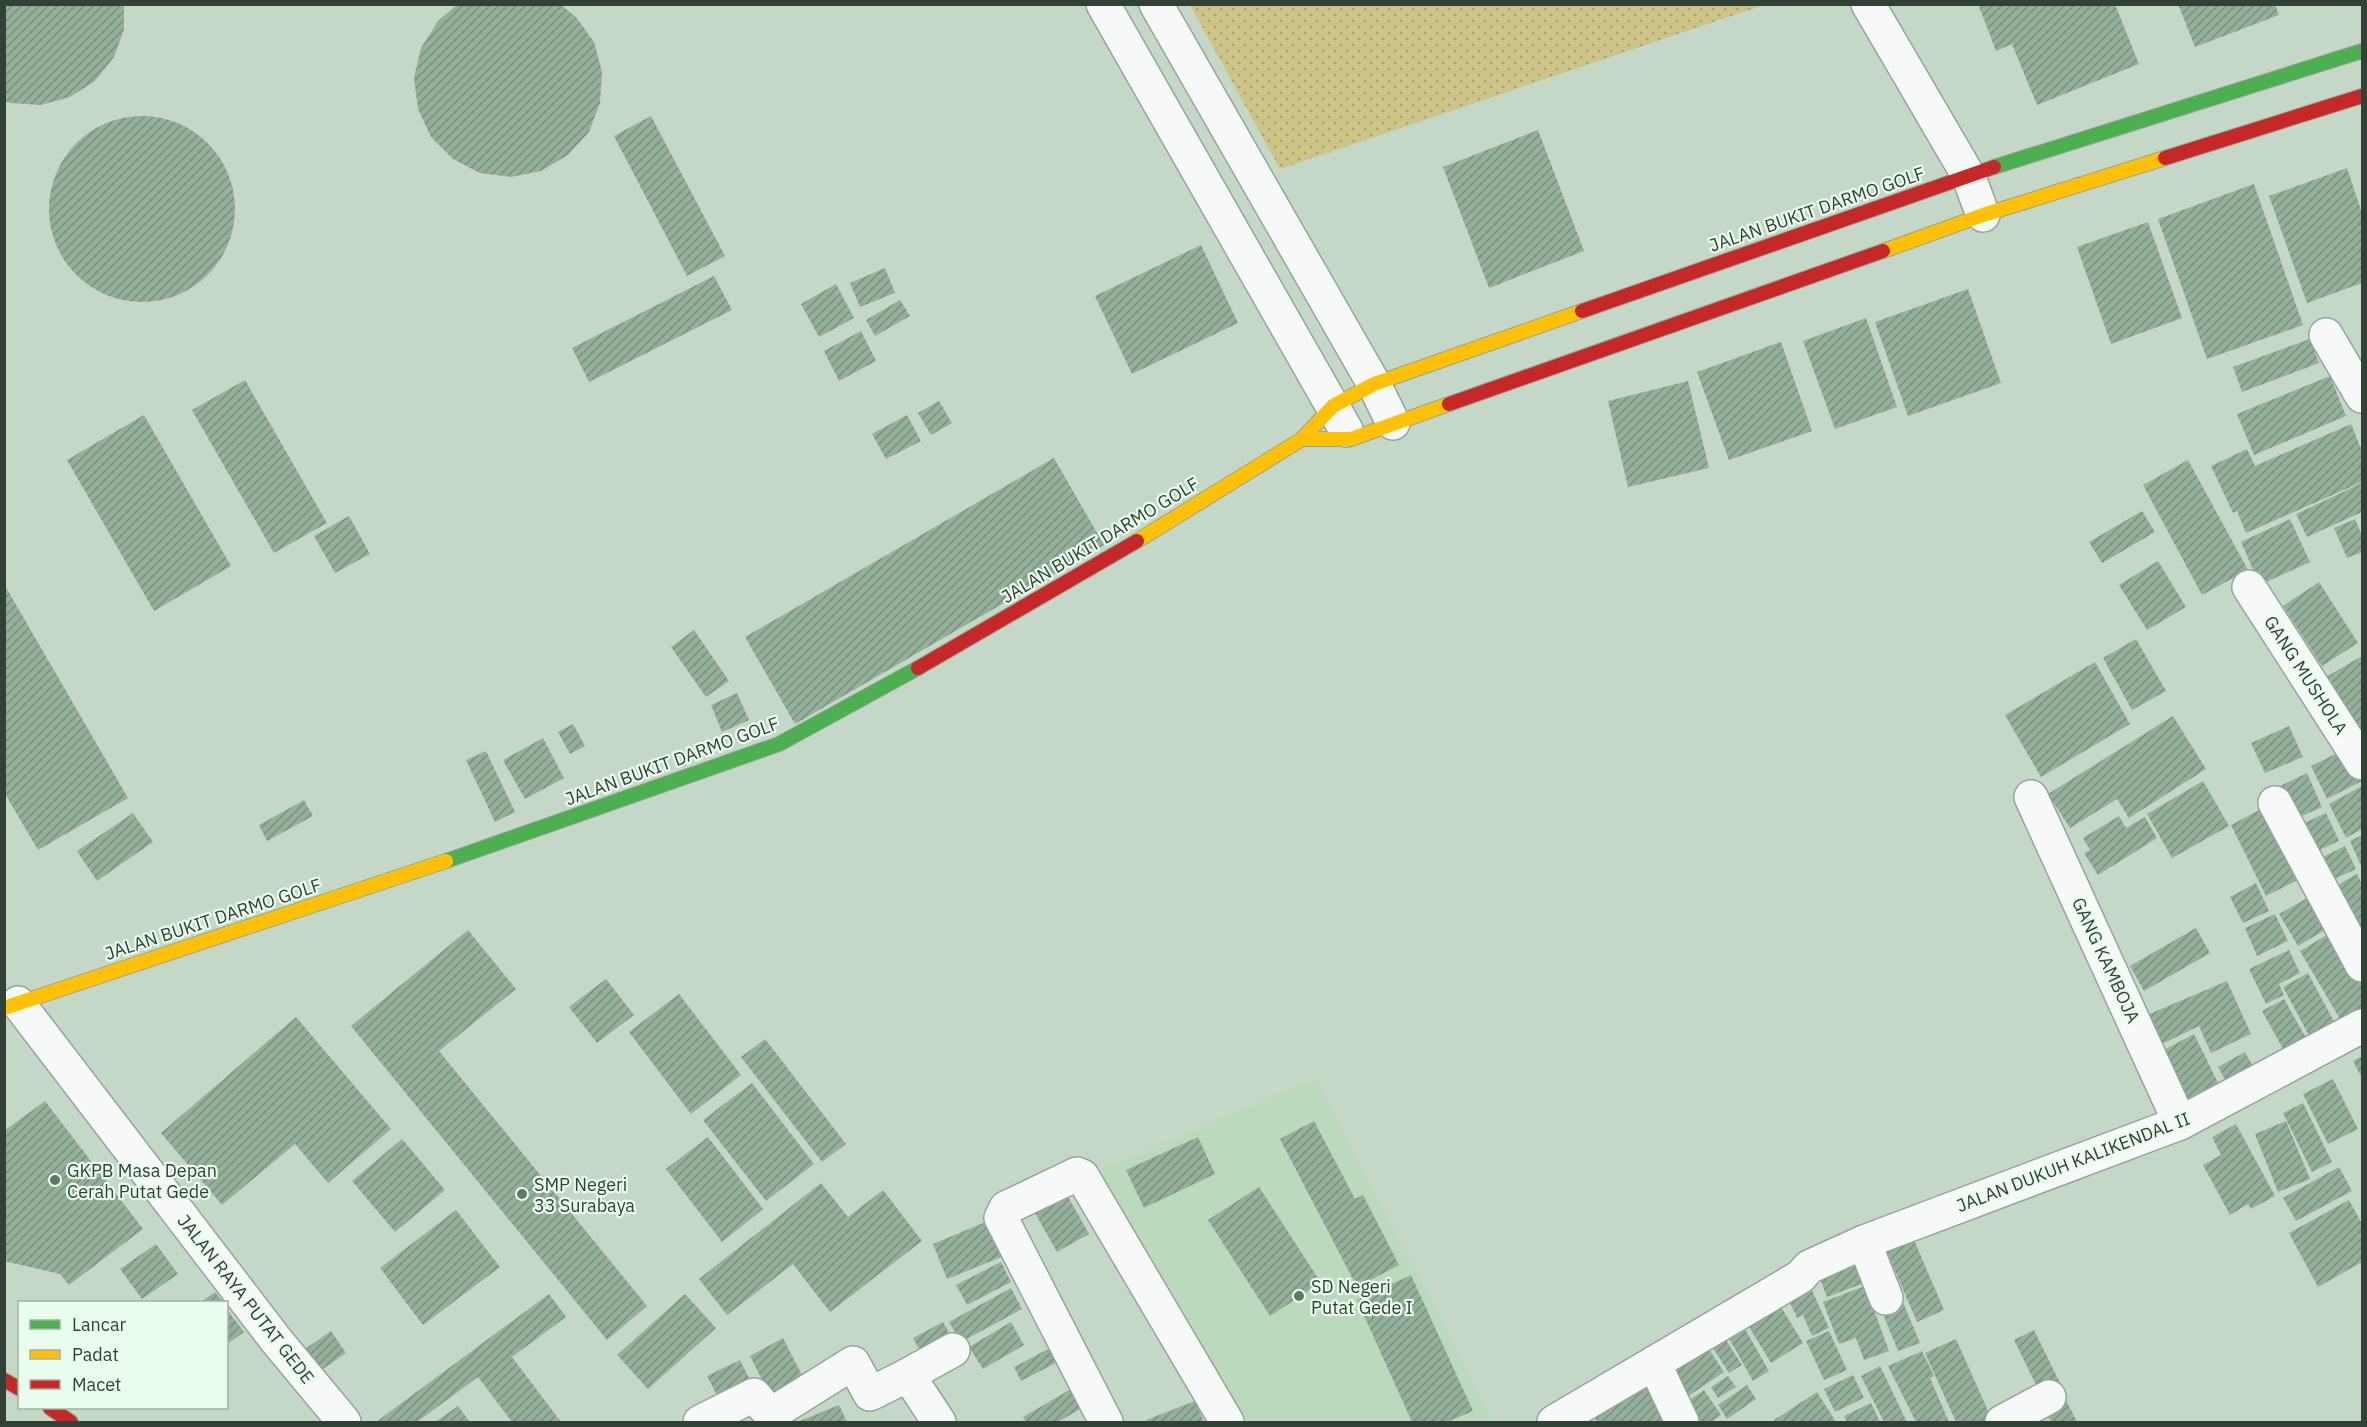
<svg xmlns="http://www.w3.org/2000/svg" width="2367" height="1427" viewBox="0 0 2367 1427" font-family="'IBM Plex Sans',sans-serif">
  <defs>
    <pattern id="grass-dots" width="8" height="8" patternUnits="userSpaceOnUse" patternTransform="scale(1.5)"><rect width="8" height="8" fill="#cec488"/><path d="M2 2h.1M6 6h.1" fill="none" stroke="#a8a170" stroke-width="1.8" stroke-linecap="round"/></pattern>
    <pattern id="building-hatch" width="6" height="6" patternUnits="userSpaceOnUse" patternTransform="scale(1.5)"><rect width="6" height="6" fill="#94b09b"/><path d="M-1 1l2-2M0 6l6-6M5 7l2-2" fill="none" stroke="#79917f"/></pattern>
  </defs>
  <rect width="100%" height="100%" fill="#c5d8c8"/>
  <path fill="#bad9bf" d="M1316 1078 1494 1422H1240L1100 1170Z"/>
  <path fill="url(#grass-dots)" d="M1190 5H1764L1280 169Z"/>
  <g fill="url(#building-hatch)">
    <path d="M4 4H124V29L114 57 95 81 70 97 41 105 11 103 4 101Z"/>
    <path d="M458 4H560L576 17 594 42 602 72 600 103 589 132 568 155 541 171 511 177 480 173 453 159 431 137 418 109 414 78 421 48 438 21Z"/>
    <path d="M1978 4H2115L2139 64 2037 105 2012 44 1996 51Z"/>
    <path d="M2178 4H2275L2279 15 2195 47Z"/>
    <circle cx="142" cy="209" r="93"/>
    <path d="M651 116 725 256 687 276 614 136Z"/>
    <path d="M1538 130 1584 251 1489 288 1443 167Z"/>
    <path d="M2347 168 2362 213V283L2307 303 2269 196Z"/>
    <path d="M2254 184 2303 325 2207 359 2158 219Z"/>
    <path d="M2148 222 2182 318 2111 344 2077 247Z"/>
    <path d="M1201 245 1238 323 1132 374 1095 296Z"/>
    <path d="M885 268 895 293 860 307 850 283Z"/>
    <path d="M714 276 732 310 589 382 572 348Z"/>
    <path d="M836 284 854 318 819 337 801 304Z"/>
    <path d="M1968 289 2001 383 1908 416 1875 322Z"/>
    <path d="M900 300 910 316 875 336 866 320Z"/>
    <path d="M1866 318 1897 407 1835 429 1803 341Z"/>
    <path d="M861 331 876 361 839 381 824 351Z"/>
    <path d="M2310 339 2319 363 2242 392 2233 367Z"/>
    <path d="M1781 342 1812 431 1729 460 1697 372Z"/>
    <path d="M2330 376 2346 416 2254 455 2237 414Z"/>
    <path d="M245 380 327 523 274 553 192 410Z"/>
    <path d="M1688 381 1709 468 1628 487 1608 401Z"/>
    <path d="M939 401 952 423 931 435 918 413Z"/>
    <path d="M144 415 231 566 154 611 67 460Z"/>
    <path d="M907 415 921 441 886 459 872 434Z"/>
    <path d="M2351 424 2362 451V482L2246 533 2237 511 2233 513 2211 466 2247 449 2255 466Z"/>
    <path d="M1054 458 1104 545 795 724 745 637Z"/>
    <path d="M2188 460 2248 570 2202 595 2143 485Z"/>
    <path d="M2362 483V512L2307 537 2296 514Z"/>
    <path d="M2142 511 2155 532 2102 563 2089 542Z"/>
    <path d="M349 516 370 554 335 573 314 536Z"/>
    <path d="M2290 519 2310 562 2260 585 2241 542Z"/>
    <path d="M2355 519 2362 536V552L2347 558 2334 528Z"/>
    <path d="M2158 561 2186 607 2147 630 2119 585Z"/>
    <path d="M2319 582 2358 643 2322 666 2283 606Z"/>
    <path d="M4 584 128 798 38 850 4 792Z"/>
    <path d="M694 630 729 681 706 697 671 647Z"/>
    <path d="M2136 639 2166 691 2132 710 2103 658Z"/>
    <path d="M2362 656V731L2359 733 2326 677Z"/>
    <path d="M2095 662 2130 724 2041 777 2005 715Z"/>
    <path d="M737 693 749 720 722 732 711 705Z"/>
    <path d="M2173 716 2206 769 2129 818 2117 799 2070 828 2048 794Z"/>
    <path d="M573 724 585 746 570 754 558 732Z"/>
    <path d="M2289 726 2303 757 2265 773 2251 743Z"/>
    <path d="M543 738 564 778 525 799 503 760Z"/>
    <path d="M2350 747 2362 774V781L2327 799 2311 766Z"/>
    <path d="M486 751 515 812 495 822 466 760Z"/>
    <path d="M2307 773 2322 807 2291 821 2276 788Z"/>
    <path d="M2203 781 2229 826 2172 858 2147 814Z"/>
    <path d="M2362 786V829L2346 838 2329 804Z"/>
    <path d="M304 800 313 816 267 841 259 825Z"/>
    <path d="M2269 805 2304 877 2266 896 2231 825Z"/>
    <path d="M133 813 153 842 97 881 77 851Z"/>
    <path d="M2326 813 2339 841 2307 856 2293 828Z"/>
    <path d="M2119 816 2126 828 2145 817 2157 838 2098 875 2084 853 2090 850 2083 838Z"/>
    <path d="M2362 835V868L2350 841Z"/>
    <path d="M2345 846 2356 869 2321 885 2311 863Z"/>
    <path d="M2357 874 2362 884V953L2327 891Z"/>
    <path d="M2256 883 2269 911 2243 923 2230 897Z"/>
    <path d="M2318 892 2335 924 2298 946 2279 914Z"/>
    <path d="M2275 914 2288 941 2257 956 2245 928Z"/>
    <path d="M2196 928 2210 953 2144 991 2130 966Z"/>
    <path d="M2337 929 2362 974V1021L2347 1031 2300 951Z"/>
    <path d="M468 930 516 989 439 1051 647 1306 607 1340 351 1026Z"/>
    <path d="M2289 950 2300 973 2279 984 2284 995 2266 1004 2249 969Z"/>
    <path d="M2308 973 2338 1029 2313 1043 2283 987Z"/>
    <path d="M606 979 634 1015 597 1043 569 1007Z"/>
    <path d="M2227 981 2251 1034 2211 1053 2199 1026 2158 1046 2145 1016Z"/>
    <path d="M679 994 741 1075 691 1114 629 1032Z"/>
    <path d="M2284 999 2309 1043 2287 1056 2262 1011Z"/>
    <path d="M296 1017 391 1129 328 1183 295 1144 222 1205 161 1133Z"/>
    <path d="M2194 1034 2218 1083 2182 1101 2158 1053Z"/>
    <path d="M765 1039 846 1144 822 1162 741 1057Z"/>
    <path d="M2245 1052 2259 1077 2232 1092 2218 1067Z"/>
    <path d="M2362 1056V1078L2353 1061Z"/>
    <path d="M2333 1079 2358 1129 2328 1144 2303 1094Z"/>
    <path d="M752 1083 814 1164 766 1201 703 1120Z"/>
    <path d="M45 1101 143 1229 69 1285 60 1274 4 1261V1131Z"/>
    <path d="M2303 1103 2332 1162 2312 1172 2283 1113Z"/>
    <path d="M1314 1121 1355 1199 1363 1195 1399 1265 1357 1287 1280 1139Z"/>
    <path d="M2286 1121 2310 1179 2278 1192 2255 1134Z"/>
    <path d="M2236 1124 2275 1196 2251 1209 2248 1204 2230 1215 2203 1165 2221 1155 2212 1137Z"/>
    <path d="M708 1137 763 1209 722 1242 666 1169Z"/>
    <path d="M1198 1137 1215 1174 1144 1208 1126 1170Z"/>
    <path d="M402 1139 445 1190 395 1232 352 1181Z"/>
    <path d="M2339 1167 2352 1191 2296 1221 2283 1198Z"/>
    <path d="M821 1183 848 1217 883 1190 922 1241 830 1312 793 1264 727 1315 699 1279Z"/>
    <path d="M1259 1187 1321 1283 1270 1316 1208 1220Z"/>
    <path d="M1067 1195 1089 1234 1057 1252 1035 1213Z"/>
    <path d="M2349 1200 2362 1224V1262L2318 1287 2289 1233Z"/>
    <path d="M456 1210 500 1267 423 1325 380 1268Z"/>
    <path d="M990 1220 1004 1256 947 1279 933 1244Z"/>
    <path d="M1911 1233 1944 1310 1917 1322 1884 1245Z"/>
    <path d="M156 1244 178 1274 142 1299 120 1269Z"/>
    <path d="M1001 1262 1011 1282 967 1305 956 1285Z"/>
    <path d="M1859 1262 1867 1282 1827 1297 1819 1276Z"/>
    <path d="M1411 1275 1473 1411 1447 1422H1412L1357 1300Z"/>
    <path d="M1810 1286 1829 1328 1812 1336 1803 1315 1797 1318 1787 1296Z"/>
    <path d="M1865 1286 1889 1351 1864 1360 1856 1338 1839 1344 1823 1302Z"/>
    <path d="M1011 1288 1022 1309 961 1342 949 1322Z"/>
    <path d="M215 1292 223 1302H201Z"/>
    <path d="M549 1294 566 1317 512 1357 561 1422H512L478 1377 417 1422H376Z"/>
    <path d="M685 1294 716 1328 648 1389 617 1355Z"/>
    <path d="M1902 1300 1920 1343 1898 1351 1881 1309Z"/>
    <path d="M1778 1302 1803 1343 1771 1363 1746 1322Z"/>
    <path d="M226 1308 244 1332 226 1345Z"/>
    <path d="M943 1322 956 1345 926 1362 913 1338Z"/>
    <path d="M1011 1322 1024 1345 983 1369 969 1347Z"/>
    <path d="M1742 1324 1769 1371 1753 1381 1726 1333Z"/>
    <path d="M2034 1330 2061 1385 2041 1395 2014 1340Z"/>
    <path d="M331 1331 346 1353 310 1378 295 1356Z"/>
    <path d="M1829 1331 1847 1370 1824 1380 1806 1341Z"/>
    <path d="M1724 1337 1742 1365 1729 1373 1711 1345Z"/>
    <path d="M783 1338 805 1381 771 1398 750 1356Z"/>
    <path d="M1956 1339 1993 1422H1956L1925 1353Z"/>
    <path d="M1706 1345 1724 1372 1687 1397 1669 1371Z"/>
    <path d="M1048 1349 1056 1363 1021 1381 1014 1367Z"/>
    <path d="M1922 1351 1934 1376 1930 1378 1949 1422H1916L1888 1366Z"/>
    <path d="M740 1360 752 1384 720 1401 707 1376Z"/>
    <path d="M1880 1366 1907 1422H1884L1861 1376Z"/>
    <path d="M1853 1375 1864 1398 1835 1412 1824 1389Z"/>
    <path d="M1728 1376 1736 1387 1718 1398 1711 1387Z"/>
    <path d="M1648 1382 1672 1422H1597L1593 1414Z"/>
    <path d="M1747 1385 1756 1399 1727 1419 1718 1405Z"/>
    <path d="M1071 1389 1082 1408 1058 1422H1026L1023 1417Z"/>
    <path d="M1704 1390 1721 1415 1711 1422H1694L1682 1405Z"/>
    <path d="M1817 1392 1836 1422H1776L1774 1420Z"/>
    <path d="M2063 1394 2077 1422H2051L2042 1405Z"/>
    <path d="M1195 1401 1204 1422H1147L1146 1420Z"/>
    <path d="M1871 1403 1880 1422H1847L1844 1416Z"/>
    <path d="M839 1405 847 1422H797Z"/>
    <path d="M458 1406 470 1422H435Z"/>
  </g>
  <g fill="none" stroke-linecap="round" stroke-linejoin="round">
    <g stroke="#96a599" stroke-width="36">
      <g id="street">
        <path d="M1103 4 1346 430"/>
        <path d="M1156 4 1374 384 1393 423"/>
        <path d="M1868 4 1968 175 1983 215"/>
        <path d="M2326 335 2362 396"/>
        <path d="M2249 587 2362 763"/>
        <path d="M2031 797 2180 1123"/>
        <path d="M2275 803 2362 965"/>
        <path d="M18 1003 276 1340 344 1422"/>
        <path d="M1886 1298 1864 1242 2180 1123 2362 1026"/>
        <path d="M1654 1363 1682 1422"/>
        <path d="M908 1375 953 1350"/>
        <path d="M700 1422 754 1395 765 1408 778 1410 853 1363 870 1394 908 1375 939 1422"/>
        <path d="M1106 1422 1001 1218 1006 1208 1077 1174 1082 1176 1227 1422"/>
        <path d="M1554 1422 1800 1277 1809 1267 1864 1242"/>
        <path d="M2002 1422 2049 1397"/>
      </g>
    </g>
    <g stroke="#96a599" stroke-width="16">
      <g id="fast">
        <path d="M1994 167 2362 51"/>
        <path d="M446 861 779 744 918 668"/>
      </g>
    </g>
    <g stroke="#96a599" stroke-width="16">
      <g id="slow">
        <path d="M1883 251 1983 215 2165 158"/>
        <path d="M1449 404 1351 439H1302L1333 406 1374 384 1582 311"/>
        <path d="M1137 541 1302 439"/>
        <path d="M4 1008 446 861"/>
      </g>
    </g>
    <g stroke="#96a599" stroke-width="16">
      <g id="jam">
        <path d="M2165 158 2362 96"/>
        <path d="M1582 311 1994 167"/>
        <path d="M1449 404 1883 251"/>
        <path d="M918 668 1137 541"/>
        <path d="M4 1380 20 1389"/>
        <path d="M50 1408 71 1422"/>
      </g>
    </g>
    <use href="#street" stroke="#f6f9f7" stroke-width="33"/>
    <use href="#fast" stroke="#4caf50" stroke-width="14"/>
    <use href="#slow" stroke="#ffc107" stroke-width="14"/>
    <use href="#jam" stroke="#c62828" stroke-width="14"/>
  </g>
  <g fill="#657568" stroke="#eafced" stroke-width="2">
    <circle cx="55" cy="1180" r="6"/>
    <circle cx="522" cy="1194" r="6"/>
    <circle cx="1299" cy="1296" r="6"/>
  </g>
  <g text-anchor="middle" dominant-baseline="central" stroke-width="4.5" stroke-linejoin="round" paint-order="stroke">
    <g font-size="18" fill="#324035" stroke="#eafced">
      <text transform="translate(1817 209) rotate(-19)">JALAN BUKIT DARMO GOLF</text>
      <text transform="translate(1100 540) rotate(-31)">JALAN BUKIT DARMO GOLF</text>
      <text transform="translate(2306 675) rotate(57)">GANG MUSHOLA</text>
      <text transform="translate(672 761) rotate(-20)">JALAN BUKIT DARMO GOLF</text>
      <text transform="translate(213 919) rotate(-18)">JALAN BUKIT DARMO GOLF</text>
      <text transform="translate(2106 960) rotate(65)">GANG KAMBOJA</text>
      <text transform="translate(2073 1162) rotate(-21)">JALAN DUKUH KALIKENDAL II</text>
      <text transform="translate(246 1299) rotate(52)">JALAN RAYA PUTAT GEDE</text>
    </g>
    <g font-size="18" fill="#324035" stroke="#eafced" text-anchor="start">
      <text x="67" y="1170">GKPB Masa Depan<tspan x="67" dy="21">Cerah Putat Gede</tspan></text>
      <text x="534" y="1184">SMP Negeri<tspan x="534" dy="21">33 Surabaya</tspan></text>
      <text x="1311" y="1286">SD Negeri<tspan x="1311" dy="21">Putat Gede I</tspan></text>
    </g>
  </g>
  <rect width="2367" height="1427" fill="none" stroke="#324035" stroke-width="12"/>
  <rect x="18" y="1301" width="210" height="108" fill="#eafced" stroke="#a0b1a3" stroke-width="1.5"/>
  <rect x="30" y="1320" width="30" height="9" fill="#4caf50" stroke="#a0b1a3" stroke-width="1.5"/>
  <text x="72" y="1331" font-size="18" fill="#324035">Lancar</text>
  <rect x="30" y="1350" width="30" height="9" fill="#ffc107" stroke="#a0b1a3" stroke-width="1.5"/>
  <text x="72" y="1361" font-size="18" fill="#324035">Padat</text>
  <rect x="30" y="1380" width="30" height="9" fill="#c62828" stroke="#a0b1a3" stroke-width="1.5"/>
  <text x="72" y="1391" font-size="18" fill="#324035">Macet</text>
</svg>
